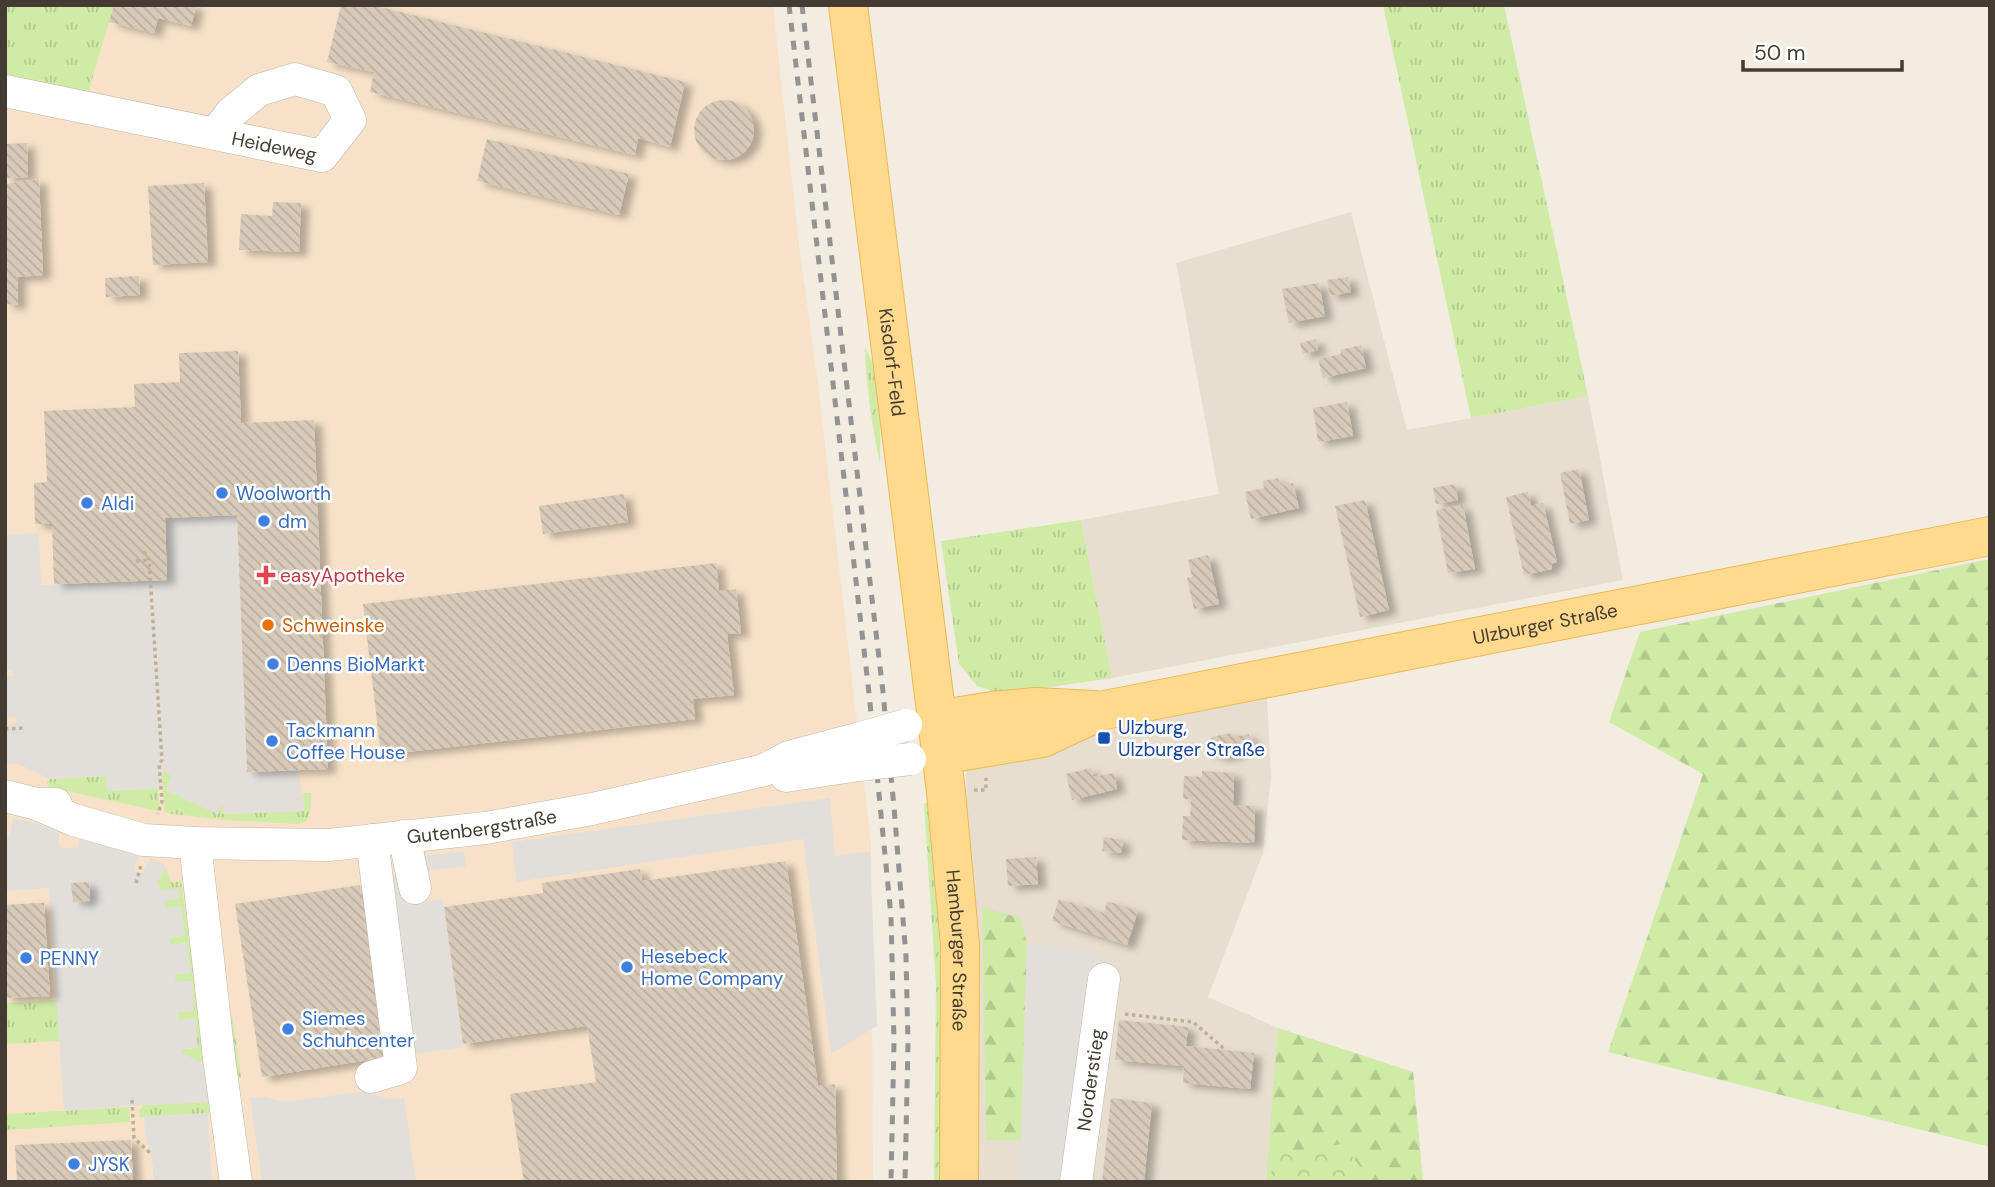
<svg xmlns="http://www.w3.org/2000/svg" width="1995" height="1187" viewBox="0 0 1995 1187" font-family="'DM Sans',sans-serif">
  <defs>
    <pattern id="grass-tufts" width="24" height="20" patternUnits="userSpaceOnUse" patternTransform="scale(1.75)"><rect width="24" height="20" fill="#cfeba6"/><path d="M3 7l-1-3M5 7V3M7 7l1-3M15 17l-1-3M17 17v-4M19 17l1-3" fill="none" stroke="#b3ca8f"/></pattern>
    <pattern id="forest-firs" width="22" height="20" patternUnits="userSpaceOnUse" patternTransform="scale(1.75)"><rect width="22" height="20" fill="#cfeba6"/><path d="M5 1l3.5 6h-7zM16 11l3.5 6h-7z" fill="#b3ca8f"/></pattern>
    <pattern id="park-crowns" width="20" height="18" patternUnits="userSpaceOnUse" patternTransform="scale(1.75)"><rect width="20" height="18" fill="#cfeba6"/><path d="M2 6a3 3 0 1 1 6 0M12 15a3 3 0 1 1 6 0" fill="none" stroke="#b3ca8f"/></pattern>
    <pattern id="building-back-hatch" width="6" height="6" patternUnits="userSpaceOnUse" patternTransform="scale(1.75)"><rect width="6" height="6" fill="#d8cab9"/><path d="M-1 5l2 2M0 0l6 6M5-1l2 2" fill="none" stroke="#bbaea0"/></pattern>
    <filter id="shadow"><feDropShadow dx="8" dy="4.5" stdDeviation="3.5" flood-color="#0004"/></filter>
  </defs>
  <rect width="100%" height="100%" fill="#f2ece1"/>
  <g fill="#e7decf">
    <path d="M1351 212 1407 430 1588 396 1623 580 1112 678 1081 520 1219 494 1176 263Z"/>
    <path d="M1267 697 1271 776 1263 853 1208 997 1278 1028 1413 1072 1423 1182H969L971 1118 966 760Z"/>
  </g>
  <path fill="#f7e2c9" d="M114 5H773L799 245 818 383 871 844 873 1182H5V74L88 92Z"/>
  <g fill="url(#grass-tufts)">
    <path d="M5 5H114L88 93 5 74Z"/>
    <path d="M1383 5H1504L1588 396 1471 418Z"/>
    <path d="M865 347 876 371 881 410 880 464C872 425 866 386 865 347Z"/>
    <path d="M1081 520 1112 678 1002 694 977 686 959 664 941 541Z"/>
    <path d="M164 771 172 776 166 790 218 814 224 800V814L304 811 303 793H311V807L307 821 297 824 223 820 165 813 162 776Z"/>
    <path d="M106 776 108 791 158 788 159 808 158 811 49 787 47 783 49 779Z"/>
    <path d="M929 802C944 928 942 1055 943 1182H934L936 984 924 804Z"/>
    <path d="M166 869 172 883 181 881 208 1062 202 1063 182 1054 181 1049 197 1048 195 1019 178 1020V1012L194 1011 192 981 175 982V974L191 973 186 943 170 945V938L185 935 181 906 165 909 164 901 178 888 162 891 157 882Z"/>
    <path d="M57 1000 60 1041 5 1044V1003Z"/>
    <path d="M232 1015 241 1076V1078L233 1073 228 1016Z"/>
    <path d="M213 1102 216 1113 140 1117 139 1110 143 1105Z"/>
    <path d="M129 1107 130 1122 5 1130V1114Z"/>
  </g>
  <g fill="url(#forest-firs)">
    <path d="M1990 559V1147L1608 1052 1703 774 1609 722 1640 632Z"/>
    <path d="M982 907 1020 918 1027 943 1021 1140H986Z"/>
    <path d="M1278 1028 1413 1072 1423 1182H1366L1367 1175 1274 1154 1270 1182H1266Z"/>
  </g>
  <path fill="url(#park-crowns)" d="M1342 1144 1367 1175 1366 1182H1270L1274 1154Z"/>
  <g fill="#e2dfdb">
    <path d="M237 515 247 772 298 770 305 811 223 814V802L218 814 166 790 172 776 164 772 162 776 163 788 107 791 106 776 49 779 19 764 5 765V725L16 724V717L5 718V677L13 676 12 670H5V535L39 533 41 585 167 580 165 518Z"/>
    <path d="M830 798 835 856 870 851 877 1026 831 1054 803 839 516 882 512 842Z"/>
    <path d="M13 818 60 830 58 843 63 848H77L80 837 140 854 134 870 142 873 151 858 165 865 166 869 157 883 162 891 178 888 180 898 165 901V908L181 906 185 935 170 938V945L186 943 191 973 175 974V982L192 981 194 1011 178 1012V1020L195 1018 198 1048 182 1049V1053L202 1063 208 1062 213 1102 143 1105 64 1111 49 888 5 891V836L10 835Z"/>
    <path d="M464 851 466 866 426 871 424 856Z"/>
    <path d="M402 873 407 905 443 899 463 1047 412 1055 385 875Z"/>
    <path d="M1027 943 1098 953 1067 1182H1020Z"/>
    <path d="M367 1091 388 1099 404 1098 416 1182H262L250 1098 265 1097 284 1102Z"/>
    <path d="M208 1113 212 1182H153V1166L145 1133 144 1117Z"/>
  </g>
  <g fill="url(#building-back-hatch)" filter="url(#shadow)">
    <path d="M114 5H196L191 26 158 18 154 33 109 22Z"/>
    <path d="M341 5H372L685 82 670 147 638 138 635 155 370 92 374 72 327 62Z"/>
    <circle cx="724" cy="130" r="30"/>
    <path d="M487 139 629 174 619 215 477 181Z"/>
    <path d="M27 143 28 177 5 178V144Z"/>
    <path d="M39 179 43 275 18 277V305L5 304V184Z"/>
    <path d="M204 183 208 262 153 265 148 186Z"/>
    <path d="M273 202 301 203 299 252 239 250 241 214 272 216Z"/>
    <path d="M139 276 140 295 106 297 105 278Z"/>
    <path d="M1348 277 1351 292 1330 296 1327 280Z"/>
    <path d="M1319 283 1325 316 1289 323 1282 289Z"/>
    <path d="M1316 339 1318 350 1303 354 1300 343Z"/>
    <path d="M1361 345 1366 368 1323 378 1318 359 1341 354 1340 350Z"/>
    <path d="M238 351 241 423 314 420 328 769 247 772 237 515 165 518 167 580 54 584 52 524H35L34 483 47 482 44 411 135 407 134 384 180 382 179 353Z"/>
    <path d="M1347 402 1353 436 1318 442 1313 408Z"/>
    <path d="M1579 469 1589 520 1570 524 1560 473Z"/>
    <path d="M1278 478 1280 486 1293 483 1299 508 1251 519 1245 492 1264 488 1263 481Z"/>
    <path d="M1455 484 1458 500 1436 504 1433 488Z"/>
    <path d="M1528 492 1531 506 1543 503 1557 562 1551 564 1552 569 1524 575 1506 497Z"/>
    <path d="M624 494 628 522 543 534 539 506Z"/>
    <path d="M1365 500 1389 610 1360 617 1335 506Z"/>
    <path d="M1463 505 1475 569 1448 573 1436 510Z"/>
    <path d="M1208 555 1219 604 1194 609 1187 578 1192 577 1188 560Z"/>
    <path d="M716 563 719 591 736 589 741 633 727 634 734 695 693 699 695 719 381 755 363 604Z"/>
    <path d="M1232 733 1233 737 1249 734 1251 743 1235 746 1237 754 1217 757 1214 751 1208 753 1206 744 1212 742 1211 737Z"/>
    <path d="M1091 768 1093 777 1114 773 1117 789 1072 800 1066 774Z"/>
    <path d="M1202 771 1234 773 1233 805 1255 806 1254 843 1182 840 1183 816H1190L1191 799H1183L1184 776 1202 777Z"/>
    <path d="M1104 837 1123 840 1121 853 1102 851Z"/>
    <path d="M1036 857 1038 884 1008 886 1006 859Z"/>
    <path d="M786 861 818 1086 835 1084 837 1182H524L510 1094 596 1082 587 1026 463 1044 444 907 543 893 542 883 640 869 642 881Z"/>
    <path d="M89 882 90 901 73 902 71 883Z"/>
    <path d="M360 885 387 1057 262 1077 235 904Z"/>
    <path d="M1059 899 1104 913 1107 901 1138 911 1127 945 1052 921Z"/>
    <path d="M36 903H44L50 996 5 998V905Z"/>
    <path d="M1119 1020 1188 1027 1186 1046 1254 1053 1250 1089 1183 1083 1184 1066 1115 1060Z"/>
    <path d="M1111 1098 1152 1103 1144 1182H1102Z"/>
    <path d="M131 1140 133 1182H17L15 1145Z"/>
  </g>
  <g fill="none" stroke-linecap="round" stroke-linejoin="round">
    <g stroke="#c1b6a6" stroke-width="33">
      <g id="minor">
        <path id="s1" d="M5 91 322 156 350 120 336 91 295 79 259 90 231 113 216 133"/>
        <path d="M786 776 859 765"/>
        <path d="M5 796 37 804H56"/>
        <path id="s2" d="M37 804 74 820 144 840 195 843 329 845 486 828 592 809 752 773 764 770 789 757 857 739"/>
        <path d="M404 836 415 888"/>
        <path d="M195 843 219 1058 236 1182"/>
        <path d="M371 1077 401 1068 372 840"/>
        <path id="s3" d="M1076 1182 1104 979"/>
      </g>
    </g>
    <g stroke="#edb855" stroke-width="40">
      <g id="major">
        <path id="s4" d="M848 5 946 792 960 945 959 1182"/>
        <path d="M936 720 992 711 1036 707 1094 710"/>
        <path id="s5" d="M941 755 1042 738 1100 711 1990 536"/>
      </g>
    </g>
    <g stroke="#c1af93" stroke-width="3.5" stroke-dasharray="3.5 3.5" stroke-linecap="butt">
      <path d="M144 551 149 560 162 760 159 764 162 801 158 814"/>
      <path d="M136 561 148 560"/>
      <path d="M5 729 24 728"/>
      <path d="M974 790H986V778"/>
      <path d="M136 883 141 865"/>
      <path d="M1125 1014 1193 1022 1222 1047 1221 1050"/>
      <path d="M132 1100 134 1138 151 1154"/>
    </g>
    <use href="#minor" stroke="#fff" stroke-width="32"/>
    <use href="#major" stroke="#ffd98d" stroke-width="38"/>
    <g stroke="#939393" stroke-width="5" stroke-dasharray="9 9" stroke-linecap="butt">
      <path d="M789 5 869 693 891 916 894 1042 891 1182"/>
      <path d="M802 5 883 692 894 807 906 957 908 1043 905 1182"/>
    </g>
    <g stroke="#c1b6a6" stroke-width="33" stroke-linecap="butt">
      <g id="minor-bridge">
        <path d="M857 739 906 725"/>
        <path d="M859 765 910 759"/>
      </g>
    </g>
    <use href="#minor-bridge" stroke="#fff" stroke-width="32"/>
  </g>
  <g fill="#3f7fe0" stroke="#fff" stroke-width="2.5">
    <circle cx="222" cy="493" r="7"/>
    <circle cx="87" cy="503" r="7"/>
    <circle cx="264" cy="521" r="7"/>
    <circle cx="273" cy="664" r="7"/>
    <circle cx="272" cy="741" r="7"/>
    <circle cx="26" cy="958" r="7"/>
    <circle cx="627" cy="967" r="7"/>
    <circle cx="288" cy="1029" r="7"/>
    <circle cx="74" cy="1164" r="7"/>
  </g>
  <path fill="#e0444e" stroke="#fff" stroke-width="2.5" d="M262.5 564.5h7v7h7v7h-7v7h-7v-7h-7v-7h7z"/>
  <circle fill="#e8710a" stroke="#fff" stroke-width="2.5" cx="268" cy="625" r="7"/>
  <rect fill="#1a4fb4" stroke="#fff" stroke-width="2.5" x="1097" y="731" width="14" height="14" rx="3.5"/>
  <g text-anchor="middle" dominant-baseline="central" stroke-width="5" stroke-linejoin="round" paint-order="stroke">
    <g font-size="19" fill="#443c32" stroke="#fff">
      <text stroke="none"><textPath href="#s1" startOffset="275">Heideweg</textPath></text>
      <text stroke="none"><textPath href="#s4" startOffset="360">Kisdorf-Feld</textPath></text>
      <text stroke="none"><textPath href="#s5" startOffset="620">Ulzburger Straße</textPath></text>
      <text stroke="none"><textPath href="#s2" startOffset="452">Gutenbergstraße</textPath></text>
      <text stroke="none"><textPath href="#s4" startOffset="952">Hamburger Straße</textPath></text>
      <text stroke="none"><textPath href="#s3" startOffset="103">Norderstieg</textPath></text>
    </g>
    <g font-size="19" fill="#366cbe" stroke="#fff" text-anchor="start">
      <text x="236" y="493">Woolworth</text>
      <text x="101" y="503">Aldi</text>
      <text x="278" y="521">dm</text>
      <text x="287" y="664">Denns BioMarkt</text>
      <text x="286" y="730">Tackmann<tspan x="286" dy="22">Coffee House</tspan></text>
      <text x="641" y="956">Hesebeck<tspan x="641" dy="22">Home Company</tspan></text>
      <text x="40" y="958">PENNY</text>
      <text x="302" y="1018">Siemes<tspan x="302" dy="22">Schuhcenter</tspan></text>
      <text x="88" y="1164">JYSK</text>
    </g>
    <g font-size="19" fill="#be3a42" stroke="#fff" text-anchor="start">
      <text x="280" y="575">easyApotheke</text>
    </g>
    <g font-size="19" fill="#c56008" stroke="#fff" text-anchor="start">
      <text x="282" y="625">Schweinske</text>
    </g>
    <g font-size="19" fill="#164399" stroke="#fff" text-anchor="start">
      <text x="1118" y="727">Ulzburg,<tspan x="1118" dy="22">Ulzburger Straße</tspan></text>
    </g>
  </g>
  <rect width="1995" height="1187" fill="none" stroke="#443c32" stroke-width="14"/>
  <path d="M1743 60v10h159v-10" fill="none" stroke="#443c32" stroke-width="3.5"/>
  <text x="1754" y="60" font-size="21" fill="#443c32" stroke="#ffffff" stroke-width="5" paint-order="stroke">50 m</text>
</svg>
